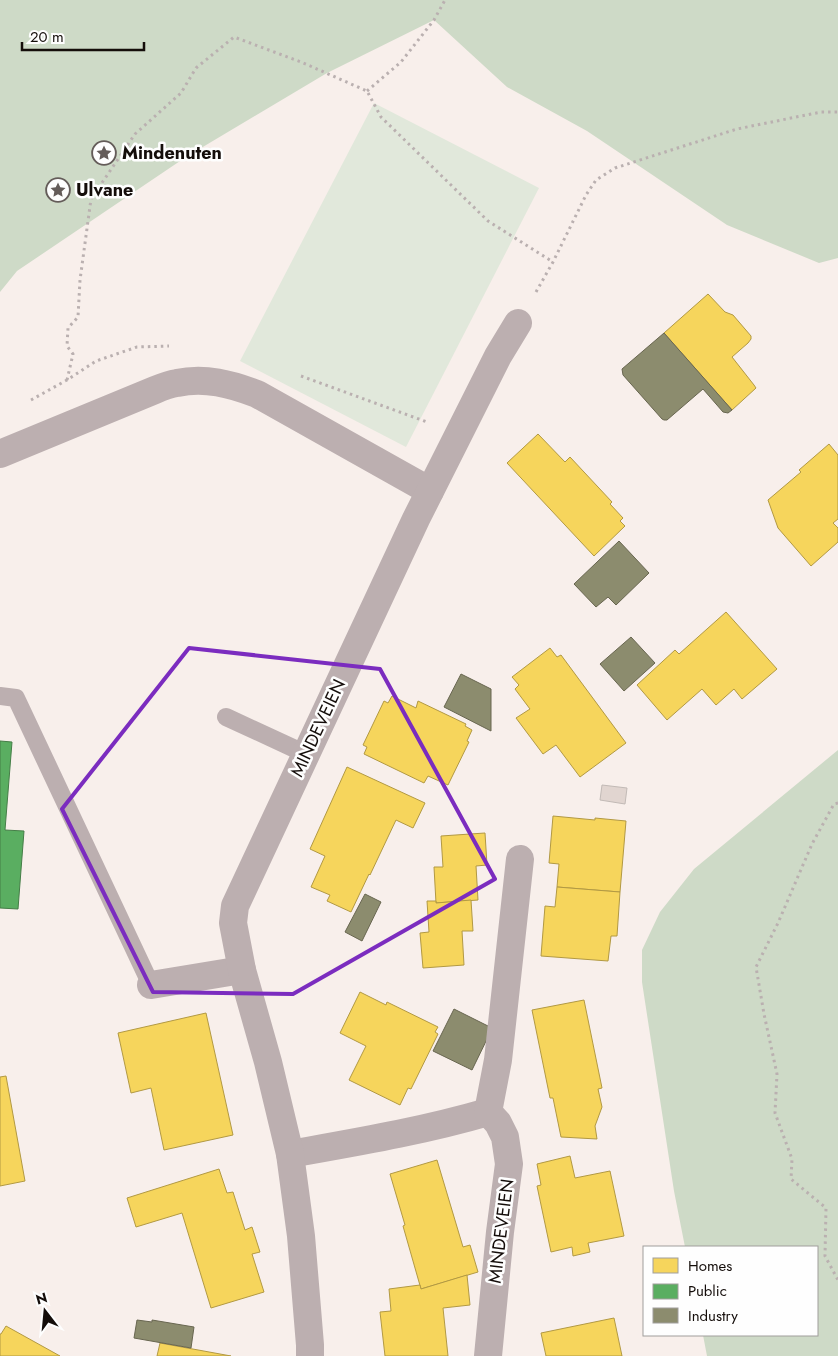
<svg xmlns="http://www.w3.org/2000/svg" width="838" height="1356" viewBox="0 0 838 1356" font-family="Jost,sans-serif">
  <rect width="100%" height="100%" fill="#f8efeb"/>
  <path fill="#e1e8db" d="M374 103 539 188 406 447 240 361Z"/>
  <g fill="#cedac7">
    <path d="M0 0H838V258L819 263 727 225 587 131 507 87 434 20 327 73 186 157 17 271 0 292Z"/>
    <path d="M838 750V1356H707L703 1335H817V1247H685L674 1191 642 982V950L660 912 694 869Z"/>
  </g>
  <g fill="#f6d55c" stroke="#b29943">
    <path d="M708 294 725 312 733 315 751 336V339L748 343 732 357 754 385 756 388 732 410 664 333Z"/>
    <path d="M538 434 565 462 570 457 612 502 610 504 623 518 620 521 625 526 594 556 507 463Z"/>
    <path d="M829 444 838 455V519L833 523 838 528V542L811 566 778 528 768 500 801 472 799 470Z"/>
    <path d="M726 612 777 669 742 699 734 689 716 705 702 689 667 720 637 685 675 650 679 654Z"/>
    <path d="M550 648 557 657 561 655 626 743 580 777 556 745 543 754 516 718 530 709 515 689 519 685 512 677Z"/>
    <path d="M392 696 416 708 418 701 466 724 465 726 472 730 467 741 469 742 448 785 428 776 424 783 364 754 367 747 363 745 384 701 388 703Z"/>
    <path d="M347 767 425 803 413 828 396 820 370 875 369 874 351 912 327 901 330 895 311 887 325 856 310 849Z"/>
    <path d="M553 816 595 820V818L626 821 620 892 557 887 559 864 549 863Z"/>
    <path d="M485 833 487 865 476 866 478 900 436 903 434 867H443L441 836Z"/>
    <path d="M557 887 620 892 617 936H611L608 961 541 956 545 906 555 907Z"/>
    <path d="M471 900 473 931H462L464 965 423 968 420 933 429 932 427 901H436V903Z"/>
    <path d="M360 992 386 1005 387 1002 438 1027 435 1032 438 1034 411 1089 408 1088 400 1105 349 1080 366 1046 340 1033Z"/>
    <path d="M584 1000 602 1088 598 1089 602 1107 595 1126 597 1139 561 1137 553 1098H550L532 1010Z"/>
    <path d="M206 1013 233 1135 164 1150 151 1088 131 1093 118 1033Z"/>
    <path d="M6 1076 25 1181 0 1186V1077Z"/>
    <path d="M570 1156 575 1178 610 1171 624 1236 588 1243 590 1252 573 1256 572 1247 551 1252 537 1186 541 1185 537 1164Z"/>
    <path d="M437 1160 463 1247 470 1245 478 1272 421 1289 403 1226 405 1225 390 1174Z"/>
    <path d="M219 1169 227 1193 233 1192 245 1230 252 1227 260 1252 252 1254 264 1292 211 1308 182 1213 136 1227 127 1198Z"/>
    <path d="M467 1275 470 1305 443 1308 448 1356H385L380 1312 391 1311 389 1289 420 1285 421 1289Z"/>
    <path d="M614 1318 622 1356H546L541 1333Z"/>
    <path d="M6 1326 60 1356H0V1334H1Z"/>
    <path d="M160 1343 231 1356H157Z"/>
  </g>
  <path fill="#5aae61" stroke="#457e47" d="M0 741 12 742 5 830 24 831 18 909 0 908Z"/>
  <g fill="#8c8c6e" stroke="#686650">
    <path d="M664 333 732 410 728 413 723 412 703 389 667 420H664L662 419 623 375 622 369Z"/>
    <path d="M619 541 649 573 616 605 608 597 596 607 574 584Z"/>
    <path d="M631 637 655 663 624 691 600 664Z"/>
    <path d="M461 674 491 689V731L444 707Z"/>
    <path d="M365 894 381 902 362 941 345 932Z"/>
    <path d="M454 1009 490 1027V1033L472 1070 433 1051Z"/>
    <path d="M137 1320 152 1322V1320L194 1327 191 1348 134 1338Z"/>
  </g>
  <path fill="#e1d5d0" stroke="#c2bab6" d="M602 785 627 788 625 804 600 800Z"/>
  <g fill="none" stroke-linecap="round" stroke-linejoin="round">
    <g stroke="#bab0b0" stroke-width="3" stroke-dasharray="2.5 4" stroke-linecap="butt">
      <path d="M367 91 401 62 434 20 445 0"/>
      <path d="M536 292 553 262 586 195 596 180 615 168 737 129 821 112H838"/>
      <path d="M301 376 427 422"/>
      <path d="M67 380 73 354 67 346 68 328 78 317 80 280 91 199 135 134 181 93 196 68 234 37 301 62 367 91 381 117 488 221 553 262"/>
      <path d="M31 400 67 380 96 361 137 347 169 346"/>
      <path d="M838 803 834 804 812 844 778 923 756 967 764 1014 777 1074 775 1113 792 1159 791 1179 826 1208 825 1256 838 1280"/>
    </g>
    <g stroke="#bcafb0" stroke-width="18">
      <path d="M0 696 16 698 151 985"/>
      <path d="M226 717 306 754"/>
    </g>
    <g stroke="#bcafb0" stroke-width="28">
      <path d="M0 454 155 390C162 387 170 384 177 383 205 377 231 384 257 394L430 491"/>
      <path d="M151 985 242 970"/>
      <path d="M290 1154C357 1142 423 1131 488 1112"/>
      <path d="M310 1356V1345L301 1236 290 1154 268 1062 242 970 233 923 235 906 416 519 498 356 518 323"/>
      <path d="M488 1356 500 1232 509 1164 505 1137 498 1123 488 1112 498 1060 520 859"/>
    </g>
  </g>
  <path fill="none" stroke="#7b2cbf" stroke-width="4" stroke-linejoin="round" d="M189 648 380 669 495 879 293 994 153 992 62 809Z"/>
  <defs>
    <g id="sight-ring" transform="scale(1.25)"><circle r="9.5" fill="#fefefe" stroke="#645c59" stroke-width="1.5"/><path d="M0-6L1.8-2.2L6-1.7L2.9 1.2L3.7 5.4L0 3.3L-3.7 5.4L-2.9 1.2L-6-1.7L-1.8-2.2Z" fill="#645c59"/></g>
  </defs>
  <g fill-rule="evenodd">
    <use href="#sight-ring" x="104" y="153"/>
    <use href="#sight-ring" x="58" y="190"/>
  </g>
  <g text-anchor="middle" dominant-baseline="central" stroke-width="5" stroke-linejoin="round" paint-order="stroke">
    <g font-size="18" font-weight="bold" fill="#140d0a" stroke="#fefefe" text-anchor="start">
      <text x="122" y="153">Mindenuten</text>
      <text x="76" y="190">Ulvane</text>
    </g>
    <g font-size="18" fill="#140d0a" stroke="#fefefe">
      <text transform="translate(318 728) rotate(-65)">MINDEVEIEN</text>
      <text transform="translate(501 1231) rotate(-83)">MINDEVEIEN</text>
    </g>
  </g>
  <rect x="643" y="1246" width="175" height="90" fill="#fefefe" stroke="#a09e9c"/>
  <rect x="653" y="1258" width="25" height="15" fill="#f6d55c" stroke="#a09e9c"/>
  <text x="688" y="1271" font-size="15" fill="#140d0a">Homes</text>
  <rect x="653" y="1284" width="25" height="15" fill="#5aae61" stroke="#a09e9c"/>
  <text x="688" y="1296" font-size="15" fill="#140d0a">Public</text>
  <rect x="653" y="1308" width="25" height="15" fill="#8c8c6e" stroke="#a09e9c"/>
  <text x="688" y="1321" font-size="15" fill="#140d0a">Industry</text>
  <g transform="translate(45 1311) rotate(344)" stroke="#fefefe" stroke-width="4" paint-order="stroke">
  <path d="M0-4L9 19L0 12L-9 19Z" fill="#140d0a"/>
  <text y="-8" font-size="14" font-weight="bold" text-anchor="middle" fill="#140d0a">N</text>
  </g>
  <path d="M22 42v8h122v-8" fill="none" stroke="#140d0a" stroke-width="2.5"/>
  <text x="30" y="42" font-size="15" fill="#140d0a" stroke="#fefefe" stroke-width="4" paint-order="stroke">20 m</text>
</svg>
